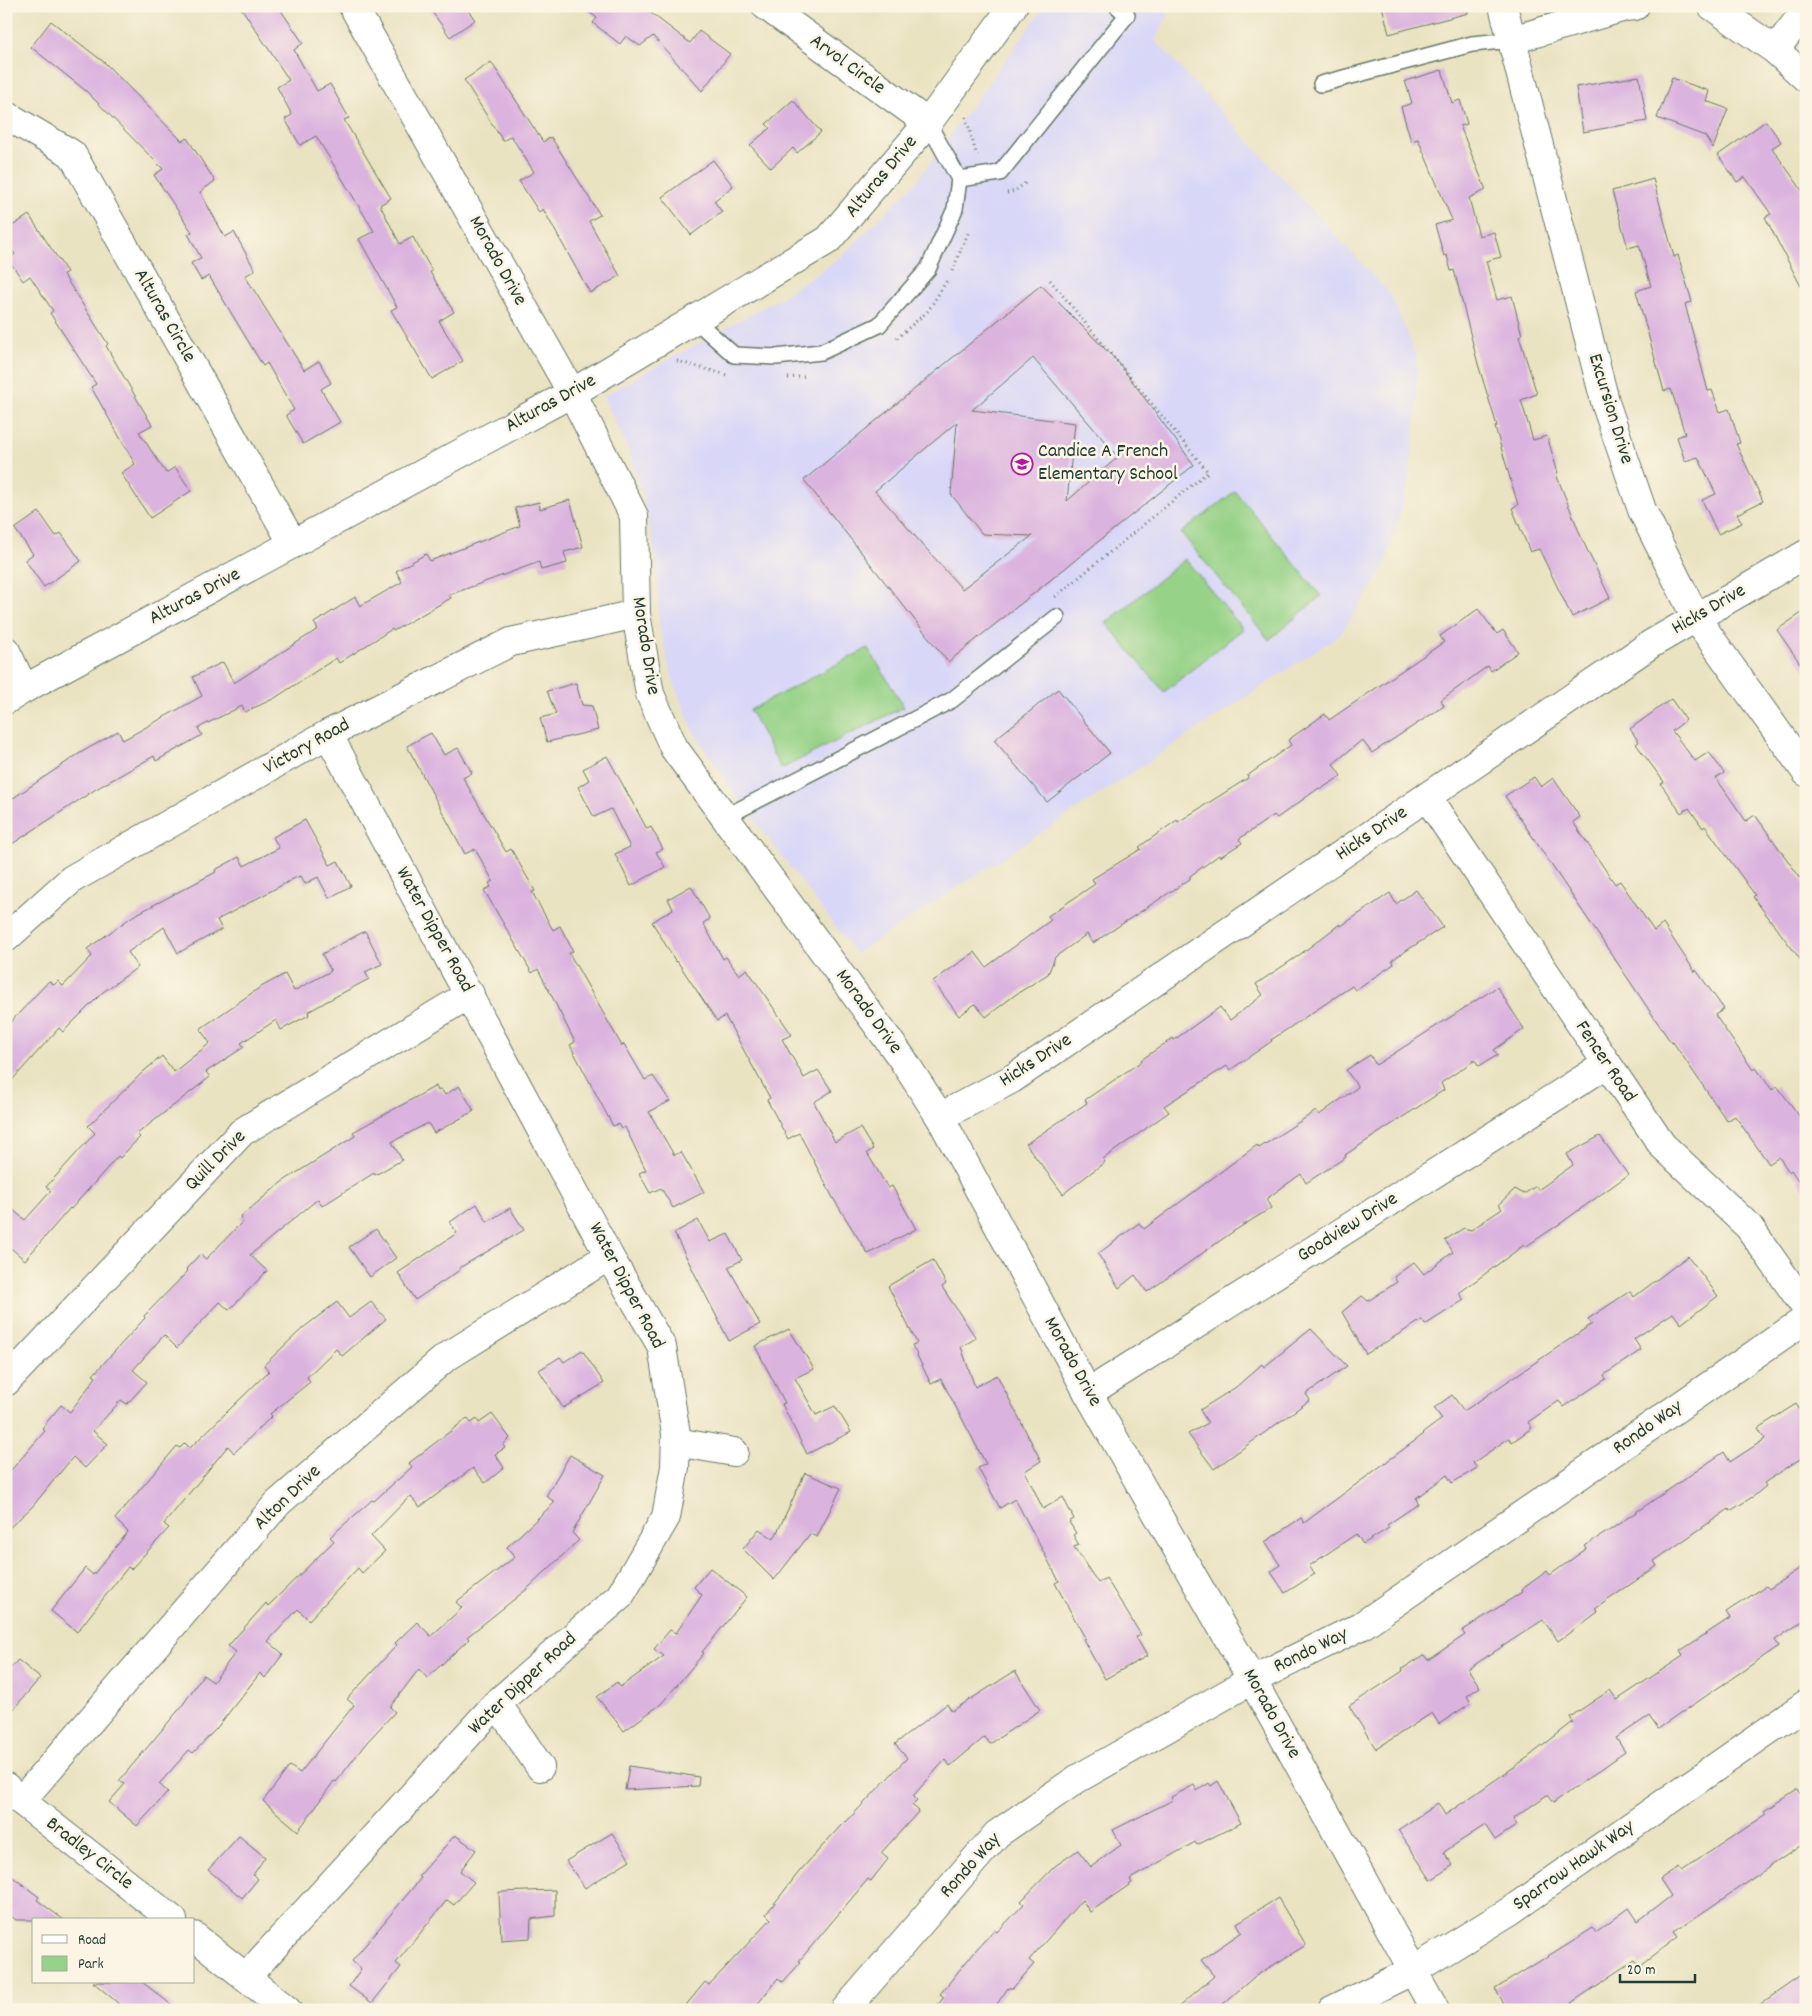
<svg xmlns="http://www.w3.org/2000/svg" width="1812" height="2016" viewBox="0 0 1812 2016" font-family="Dekko,sans-serif">
  <rect width="100%" height="100%" fill="#fcf5e5"/>
  <filter id="ink" filterUnits="userSpaceOnUse"><feTurbulence type="fractalNoise" baseFrequency=".02" numOctaves="2"/><feDisplacementMap in="SourceGraphic" scale="10" xChannelSelector="R" yChannelSelector="G"/><feConvolveMatrix kernelMatrix="1 2 1 2 8 2 1 2 1" color-interpolation-filters="sRGB"/></filter>
  <filter id="wash" filterUnits="userSpaceOnUse"><feTurbulence type="fractalNoise" baseFrequency=".0096" numOctaves="4" result="noise"/><feDisplacementMap in="SourceGraphic" scale="20" xChannelSelector="R" yChannelSelector="G"/><feGaussianBlur stdDeviation="1.12" result="paint"/><feColorMatrix in="noise" values="0 0 0 0 0 0 0 0 0 0 0 0 0 0 0 0 0 1.4 0 .05"/><feComposite in="paint" operator="in"/></filter>
  <g filter="url(#wash)">
    <rect width="100%" height="100%" fill="#eae3c2"/>
    <path fill="#d9d7f8" d="M1045 6H1159L1169 14 1155 40 1391 295 1417 357V411L1408 486 1384 568 1341 634 1097 796 856 954 732 790 694 732 680 700 671 674 659 623 656 558 643 495 626 445 603 396 780 298 840 258 916 182Z"/>
    <g fill="#96d287" stroke="#5a885e">
      <path d="M1235 491 1321 596 1269 640 1181 533Z"/>
      <path d="M1185 559 1243 629 1164 692 1106 623Z"/>
      <path d="M868 648 904 707 781 769 750 710Z"/>
    </g>
    <g id="blocks">
      <g fill="#dbb3df" fill-rule="evenodd">
        <path d="M240 6H278L303 43 294 50 317 91 330 84 349 118 344 120 391 198 380 205 400 244 413 237 432 271 430 272 454 312 439 321 463 361 432 379 391 310 397 307 359 239 374 231 316 136 300 145 285 119 292 115 277 87 289 80Z"/>
        <path d="M428 6H465L475 20 450 37Z"/>
        <path d="M581 6H642L690 43 699 31 730 54 702 91 653 36 640 46 626 36 620 44 593 23 597 18Z"/>
        <path d="M1382 6H1467L1468 13 1389 34Z"/>
        <path d="M51 21 105 63 182 141 187 138 215 181 200 192 225 237 234 232 255 270 245 276 304 370 319 361 331 383 321 389 340 422 303 444 286 415 294 410 267 363 263 366 209 276 201 280 191 263 201 258 188 234 192 232 154 175 163 169 86 91 31 47Z"/>
        <path d="M491 62 543 142 551 137 600 215 589 221 620 276 590 293 543 209 539 212 519 181 534 172 511 136 503 141 464 80Z"/>
        <path d="M1442 70 1452 103 1460 100 1467 124 1460 126 1486 190 1469 198 1479 236 1494 232 1501 257 1486 261 1497 300 1512 296 1522 335 1519 336 1537 394 1521 400 1533 440 1547 436 1558 473 1556 474 1582 539 1610 598 1572 617 1539 549 1530 552 1512 508 1518 505 1495 427 1497 426 1478 364 1454 270 1451 271 1447 255 1444 256 1435 225 1452 220 1418 139 1411 141 1401 107 1412 103 1405 81Z"/>
        <path d="M1639 76 1647 121 1583 132 1576 87Z"/>
        <path d="M1672 78 1709 91 1706 101 1728 109 1713 148 1705 136 1657 118Z"/>
        <path d="M793 100 821 132 797 153 793 148 771 168 750 145 770 128 766 124Z"/>
        <path d="M1766 121 1781 142 1772 148 1806 196V296L1765 217 1771 214 1745 177 1737 182 1718 155Z"/>
        <path d="M713 160 733 186 714 201 722 212 691 235 662 197Z"/>
        <path d="M1653 179 1674 257 1678 255 1692 302 1685 304 1708 391 1712 390 1720 412 1729 409 1740 443 1736 444 1763 501 1737 514 1742 523 1718 534 1702 500 1716 494 1698 457 1685 461 1677 437 1685 434 1671 389 1664 391 1636 291 1651 286 1639 245 1628 248 1612 191Z"/>
        <path d="M29 215 67 272 63 274 108 344 106 346 152 425 139 432 166 473 175 467 191 491 150 518 121 473 135 464 91 387 96 384 50 313 53 311 30 276 23 281 8 259 15 254 6 241V230Z"/>
        <path d="M1041 285 1118 362 1194 465 948 662 804 480ZM1033 358 1118 457 1067 501 1075 423 972 410ZM957 422 951 494 982 534 1032 536 962 589 875 491Z"/>
        <path d="M570 500 583 547 564 552 567 563 541 570 539 562 449 595 451 598 393 631 392 629 339 663 336 658 275 698 245 712 242 706 198 728 202 735 156 761 154 756 96 789 6 848V803L77 755 118 731 123 740 202 696 193 677 223 662 234 683 318 629 314 623 355 597 360 606 402 582 396 571 426 554 430 561 520 526 515 508 539 502 540 509Z"/>
        <path d="M39 512 56 536 61 533 81 561 44 587 25 560 33 554 15 529Z"/>
        <path d="M1478 609 1497 634 1503 630 1518 652 1491 671 1488 666 1441 700 1444 706 1372 753 1362 740 1333 764 1341 776 1321 789 1319 788 1277 818 1274 815 1239 839 1242 843 1220 857 1219 855 1190 876V879L1093 943 1087 934 1055 957 1048 974 1015 995 986 1017 975 1004 959 1016 933 981 975 952 986 967 1051 920 1048 916 1095 884 1092 879 1141 849 1139 847 1177 820 1178 822 1248 778 1247 776 1291 745 1288 740 1325 714 1329 720 1444 642 1440 636Z"/>
        <path d="M1806 610V672L1777 630Z"/>
        <path d="M576 683 582 705 592 706 598 730 547 742 540 718 556 714 547 691Z"/>
        <path d="M1058 689 1110 753 1047 802 994 740Z"/>
        <path d="M1671 699 1686 720 1672 731 1695 761 1709 752 1724 773 1716 778 1746 821 1755 815 1806 886V967L1753 897 1755 895 1705 826 1703 828 1689 808 1681 813 1661 784 1664 782 1636 744 1639 742 1630 729Z"/>
        <path d="M431 733 444 755 458 748 472 773 463 778 506 852 511 849 535 891 532 892 553 930 560 926 573 951 569 953 622 1046 624 1044 645 1080 653 1076 670 1101 649 1112 674 1155 681 1152 704 1192 673 1208 661 1188 650 1193 639 1173 646 1170 625 1127 621 1129 618 1124 613 1126 570 1045 575 1042 538 969 532 973 484 890 491 887 489 883 493 881 475 849 465 854 407 746Z"/>
        <path d="M607 756 647 829 651 827 663 849 656 852 665 867 631 886 615 854 630 847 611 809 594 817 578 787 589 780 583 769Z"/>
        <path d="M1534 777 1541 787 1553 778 1580 817 1573 822 1615 884 1620 881 1654 931 1663 924 1695 972 1696 970 1724 1009 1715 1015 1753 1070 1756 1068 1772 1090 1777 1086 1806 1125V1192L1791 1170 1789 1172 1779 1157 1769 1164 1735 1116 1727 1121 1673 1042 1672 1044 1505 796Z"/>
        <path d="M305 820 330 865 338 861 351 886 329 898 318 877 305 884 301 876 295 878 217 920 222 929 178 953 164 927 128 952 138 967 103 992 63 1032 59 1028 6 1087V1027L49 981 54 985 58 981 63 986 92 956 87 949 133 916 216 872 215 870 239 857 244 866 279 848 273 837Z"/>
        <path d="M691 886 710 919 703 923 723 959 726 957 739 975 747 969 792 1035 782 1039 804 1078 818 1070 832 1091 814 1102 835 1142 860 1128 873 1149 867 1153 888 1188 892 1186 916 1229 868 1254 833 1198 799 1133 788 1139 767 1100 770 1098 725 1016 717 1021 677 961 676 962 652 922 673 909 668 899Z"/>
        <path d="M1416 890 1443 927 1392 960 1394 964 1355 990 1352 986 1271 1040 1272 1041 1230 1070 1227 1066 1164 1106 1169 1112 1103 1159 1105 1162 1063 1194 1026 1144 1087 1103 1085 1100 1142 1061 1141 1060 1173 1038 1174 1040 1220 1007 1230 1020 1263 995 1256 984 1298 956 1340 924 1341 926 1390 893 1396 904Z"/>
        <path d="M365 931 382 964 365 972 369 979 331 999 308 1012 309 1015 281 1030 276 1020 241 1043 244 1047 206 1072 210 1077 137 1134 140 1137 120 1158 118 1156 71 1209 70 1208 25 1260 6 1244V1204L25 1220 51 1191 46 1187 95 1133 88 1126 143 1072 162 1056 174 1072 210 1043 200 1029 259 988 285 974 294 991 331 971 322 954Z"/>
        <path d="M1497 987 1524 1029 1494 1050 1498 1055 1479 1066 1475 1060 1441 1083 1444 1090 1345 1155 1346 1157 1306 1183 1301 1174 1266 1199 1271 1208 1234 1231 1147 1292 1135 1275 1119 1288 1098 1254 1139 1223 1144 1229 1257 1145 1259 1148 1316 1111 1319 1115 1358 1087 1346 1070 1370 1055 1376 1065Z"/>
        <path d="M436 1086 438 1091 441 1089 445 1095 459 1086 474 1111 434 1133 428 1123 392 1142 402 1160 375 1175 374 1173 322 1206 318 1199 250 1255 267 1271 229 1310 220 1302 177 1348 164 1335 133 1370 147 1382 127 1404 121 1400 93 1431 108 1444 85 1468 73 1457 32 1507 6 1531V1476L45 1431 42 1428 61 1405 70 1412 96 1377 93 1375 145 1318 144 1316 188 1271 186 1269 200 1254 206 1259 243 1221 240 1217 282 1182 355 1136 353 1132Z"/>
        <path d="M1600 1136 1628 1175 1561 1223 1525 1247 1524 1245 1459 1293 1464 1300 1425 1325 1422 1320 1366 1354 1342 1312 1362 1296 1368 1301 1397 1282 1394 1277 1414 1262 1424 1274 1453 1252 1445 1240 1464 1228 1471 1230 1502 1209 1499 1204 1515 1189 1524 1194 1536 1186 1538 1190 1573 1165 1567 1154Z"/>
        <path d="M477 1204 487 1222 510 1208 524 1230 459 1268 460 1270 415 1300 398 1273 457 1233 450 1222Z"/>
        <path d="M698 1220 710 1242 728 1234 742 1260 728 1267 760 1324 729 1341 674 1233Z"/>
        <path d="M376 1229 396 1258 370 1277 349 1247Z"/>
        <path d="M1688 1256 1718 1296 1681 1324 1673 1313 1634 1339 1641 1350 1604 1375 1606 1379 1564 1407 1559 1401 1528 1422 1532 1428 1512 1442 1509 1438 1473 1463 1477 1468 1452 1483 1447 1475 1416 1498 1418 1504 1387 1525 1389 1528 1363 1544 1356 1534 1309 1566 1315 1574 1285 1593 1271 1572 1280 1565 1265 1542 1301 1518 1304 1523 1424 1434 1423 1433 1442 1419 1434 1408 1452 1395 1464 1411 1592 1324 1588 1319 1630 1291 1634 1297Z"/>
        <path d="M933 1260 946 1284 942 1287 976 1338 961 1347 975 1387 997 1375 1041 1461 1025 1471 1043 1509 1063 1497 1074 1519 1069 1522 1076 1533 1073 1535 1079 1545 1074 1547 1098 1583 1106 1578 1141 1635 1136 1637 1147 1656 1105 1679 1083 1639 1085 1638 1055 1583 1059 1581 1015 1499 1000 1508 978 1468 986 1464 941 1379 931 1384 912 1345 917 1343 888 1286Z"/>
        <path d="M337 1302 349 1318 371 1302 386 1319 342 1356 336 1349 307 1377 310 1382 270 1414 272 1416 234 1453 228 1446 164 1524 169 1528 131 1569 128 1567 77 1632 51 1611 85 1568 93 1575 128 1532 115 1519 177 1446 180 1448 185 1443 190 1448 269 1371 264 1365 303 1328Z"/>
        <path d="M789 1329 814 1369 795 1378 816 1415 835 1406 851 1432 807 1454 782 1404 785 1403 755 1346Z"/>
        <path d="M1311 1329 1347 1366 1306 1394 1310 1400 1214 1469 1188 1434 1208 1423 1200 1410 1236 1387 1262 1364 1264 1367Z"/>
        <path d="M582 1350 604 1383 563 1408 539 1370 560 1357 564 1362Z"/>
        <path d="M1796 1404 1806 1419V1455L1764 1483 1766 1486 1754 1496 1730 1511 1729 1509 1654 1561 1657 1566 1595 1609 1598 1612 1558 1641 1543 1620 1468 1669 1480 1687 1467 1696 1471 1703 1439 1724 1432 1713 1376 1749 1349 1706 1403 1671 1402 1669 1424 1655 1428 1660 1465 1635 1462 1631 1522 1592 1521 1590 1547 1571 1550 1575 1586 1549 1584 1546 1607 1532 1724 1452 1730 1462 1765 1439 1758 1428Z"/>
        <path d="M492 1414 510 1438 503 1445 505 1448 495 1454 504 1468 485 1483 473 1468 420 1507 410 1496 371 1536 385 1551 362 1573 358 1568 309 1620 298 1609 268 1641 283 1654 265 1678 260 1673 216 1729 193 1753 189 1750 159 1784 168 1792 137 1826 109 1802 125 1784 119 1781 182 1706 203 1675 213 1682 236 1652 228 1646 266 1603 268 1606 334 1541 330 1537 372 1500 374 1501 412 1467 409 1463 452 1430 467 1418 471 1423 477 1419 479 1423Z"/>
        <path d="M570 1455 605 1475 572 1533 579 1540 527 1589 467 1637 469 1639 427 1678 419 1669 390 1707 395 1712 367 1742 336 1782 334 1781 298 1831 263 1801 290 1766 300 1773 354 1705 347 1699 397 1645 395 1643 417 1622 431 1636 462 1608 456 1602 515 1557 507 1547 555 1502 546 1496Z"/>
        <path d="M805 1473 841 1488 817 1537 810 1534 774 1580 743 1549 759 1529 774 1539Z"/>
        <path d="M1806 1564V1619L1775 1640 1779 1646 1658 1729 1649 1716 1616 1738 1625 1752 1553 1803 1547 1795 1513 1819 1517 1825 1495 1840 1485 1825 1444 1852 1453 1865 1431 1880 1398 1830 1438 1803 1445 1815 1527 1758 1573 1722 1570 1717 1610 1690 1617 1700 1683 1656 1680 1651 1730 1618 1726 1612 1766 1586 1769 1589Z"/>
        <path d="M710 1568 747 1597 702 1652 704 1653 661 1704 624 1731 597 1697 617 1682 620 1687 664 1656 654 1649 670 1630 676 1633 702 1595 694 1587Z"/>
        <path d="M18 1660 40 1678 6 1718V1673Z"/>
        <path d="M1015 1671 1040 1710 990 1744 985 1737 950 1766 945 1760 913 1796 917 1800 912 1805 919 1811 881 1853 888 1859 871 1881 868 1879 799 1961 801 1962 783 1982 778 1978 753 2010H682L705 1982 709 1985 771 1919 766 1914 799 1872 845 1821 846 1822 907 1758 895 1744 947 1704 952 1711Z"/>
        <path d="M629 1766 699 1777 698 1786 625 1790Z"/>
        <path d="M1218 1781 1241 1823 1197 1845 1195 1842 1130 1879 1132 1883 1090 1912 1082 1900 1029 1960 1034 1964 1013 1988H1008L993 2010H934L944 1997 940 1994 975 1951 994 1930 997 1932 1024 1904 1021 1901 1055 1866 1078 1850 1091 1867 1121 1845 1113 1830 1173 1800 1171 1797 1194 1785 1197 1791 1209 1783 1211 1786Z"/>
        <path d="M1797 1790 1806 1804V1842L1674 1932 1678 1937 1640 1966 1635 1960 1571 2003 1576 2010H1508L1495 1989 1593 1928 1596 1933 1629 1908 1638 1921 1671 1896 1660 1879 1678 1867 1681 1871 1767 1814 1765 1811Z"/>
        <path d="M612 1833 630 1860 585 1888 566 1861Z"/>
        <path d="M455 1835 476 1850 460 1871 474 1882 454 1905 447 1900 396 1963 401 1967 372 2003 349 1986 361 1969 352 1961 421 1878 419 1876Z"/>
        <path d="M239 1836 265 1857 253 1875 258 1879 242 1898 208 1870Z"/>
        <path d="M6 1872 39 1897 37 1900 64 1920H16L6 1912Z"/>
        <path d="M555 1890V1916L531 1919 530 1938 501 1940 499 1892Z"/>
        <path d="M1278 1898 1306 1945 1254 1977 1216 2010H1175L1214 1976 1201 1960 1242 1932 1237 1923Z"/>
        <path d="M1806 1974V2010H1754Z"/>
        <path d="M93 1982H142L178 2010H126Z"/>
      </g>
    </g>
  </g>
  <g filter="url(#ink)">
    <use href="#blocks" fill-opacity="0" stroke="#676" stroke-width="1"/>
    <g fill="none" stroke-linecap="round" stroke-linejoin="round">
      <g stroke="#676" stroke-width="18">
        <g id="service">
          <path d="M1321 84 1472 44 1512 40"/>
          <path d="M959 179 1000 173 1127 15 1117 6"/>
          <path d="M695 320 734 355 776 357 821 352 879 325 928 269 955 209 959 179 928 123"/>
          <path d="M725 817 952 700 1057 617"/>
        </g>
      </g>
      <g stroke="#676" stroke-width="30">
        <g id="minor">
          <path d="M353 6 572 393 634 516 636 614 650 694 674 748 901 1057 940 1117 1088 1393 1252 1680 1435 2010"/>
          <path d="M766 6 928 123"/>
          <path d="M1503 6 1606 405 1642 510 1696 618 1806 772"/>
          <path d="M1712 6 1775 50 1806 78"/>
          <path d="M1512 40 1625 7 1635 6"/>
          <path d="M1775 50 1806 10"/>
          <path d="M6 115 72 154 293 544"/>
          <path d="M6 651 24 689"/>
          <path d="M6 700 24 689 572 393 828 240 928 123 1013 6"/>
          <path d="M1427 797 1662 1145 1749 1227 1806 1308"/>
          <path d="M6 938 72 879 328 734 511 642 636 614"/>
          <path d="M940 1117 1012 1079 1651 644 1806 554"/>
          <path d="M6 1382 242 1132 470 994"/>
          <path d="M1088 1393 1607 1064"/>
          <path d="M676 1442 734 1452"/>
          <path d="M497 1703 540 1767"/>
          <path d="M6 1787 21 1801 173 1920"/>
          <path d="M21 1801 278 1503 445 1358 609 1256"/>
          <path d="M194 1936 287 2010"/>
          <path d="M246 1977 497 1703 620 1596 666 1517 675 1467 676 1434 662 1347 609 1256 328 734"/>
          <path d="M845 2010 997 1834 1077 1779 1252 1680 1361 1626 1806 1319"/>
          <path d="M1332 2010 1414 1970 1510 1911 1806 1704"/>
        </g>
      </g>
      <g stroke="#676" stroke-width="3" stroke-dasharray="1 4" stroke-linecap="butt">
        <path d="M966 117 976 153 978 155"/>
        <path d="M1007 193 1015 191 1028 181"/>
        <path d="M952 271 969 231"/>
        <path d="M1050 280 1208 472 1055 597"/>
        <path d="M897 338 928 311 948 279"/>
        <path d="M677 361 727 375"/>
        <path d="M788 378 806 376"/>
      </g>
      <use href="#service" stroke="#fff" stroke-width="15"/>
      <use href="#minor" stroke="#fff" stroke-width="28"/>
    </g>
  </g>
  <defs>
    <g id="school-ring" transform="scale(1.125)"><circle r="9.5" fill="#fcf5e5" stroke="#b5179e" stroke-width="1.5"/><path d="M0-5L7-2L0 1L-7-2ZM-4 1L0 2.5L4 1V4Q0 6-4 4Z" fill="#b5179e"/></g>
  </defs>
  <g fill-rule="evenodd">
    <use href="#school-ring" x="1022" y="464"/>
  </g>
  <g text-anchor="middle" dominant-baseline="central" stroke-width="5" stroke-linejoin="round" paint-order="stroke">
    <g font-size="20" fill="#1f3d34" stroke="#fcf5e5">
      <text transform="translate(847 65) rotate(36)">Arvol Circle</text>
      <text transform="translate(882 177) rotate(-50)">Alturas Drive</text>
      <text transform="translate(497 261) rotate(61)">Morado Drive</text>
      <text transform="translate(164 316) rotate(60)">Alturas Circle</text>
      <text transform="translate(551 404) rotate(-29)">Alturas Drive</text>
      <text transform="translate(1610 409) rotate(73)">Excursion Drive</text>
      <text transform="translate(195 597) rotate(-28)">Alturas Drive</text>
      <text transform="translate(1709 610) rotate(-30)">Hicks Drive</text>
      <text transform="translate(645 646) rotate(81)">Morado Drive</text>
      <text transform="translate(307 747) rotate(-29)">Victory Road</text>
      <text transform="translate(1372 834) rotate(-34)">Hicks Drive</text>
      <text transform="translate(434 930) rotate(61)">Water Dipper Road</text>
      <text transform="translate(868 1012) rotate(54)">Morado Drive</text>
      <text transform="translate(1036 1061) rotate(-33)">Hicks Drive</text>
      <text transform="translate(1605 1062) rotate(56)">Fencer Road</text>
      <text transform="translate(216 1161) rotate(-45)">Quill Drive</text>
      <text transform="translate(1348 1228) rotate(-32)">Goodview Drive</text>
      <text transform="translate(626 1286) rotate(62)">Water Dipper Road</text>
      <text transform="translate(1072 1362) rotate(61)">Morado Drive</text>
      <text transform="translate(1648 1428) rotate(-35)">Rondo Way</text>
      <text transform="translate(288 1498) rotate(-44)">Alton Drive</text>
      <text transform="translate(1311 1651) rotate(-26)">Rondo Way</text>
      <text transform="translate(523 1684) rotate(-43)">Water Dipper Road</text>
      <text transform="translate(1271 1714) rotate(61)">Morado Drive</text>
      <text transform="translate(89 1854) rotate(38)">Bradley Circle</text>
      <text transform="translate(971 1866) rotate(-48)">Rondo Way</text>
      <text transform="translate(1574 1866) rotate(-35)">Sparrow Hawk Way</text>
    </g>
    <g font-size="20" fill="#1f3d34" stroke="#fcf5e5" text-anchor="start">
      <text x="1038" y="452">Candice A French<tspan x="1038" dy="23">Elementary School</tspan></text>
    </g>
  </g>
  <rect width="1812" height="2016" fill="none" stroke="#fcf5e5" stroke-width="25"/>
  <rect x="32" y="1918" width="162" height="65" fill="#fcf5e5" stroke="#a4ab9e"/>
  <rect x="42" y="1935" width="25" height="8" fill="#ffffff" stroke="#a4ab9e"/>
  <text x="78" y="1944" font-size="15" fill="#1f3d34">Road</text>
  <rect x="42" y="1956" width="25" height="15" fill="#96d287" stroke="#a4ab9e"/>
  <text x="78" y="1968" font-size="15" fill="#1f3d34">Park</text>
  <path d="M1620 1974v8h75v-8" fill="none" stroke="#1f3d34" stroke-width="2.5"/>
  <text x="1627" y="1974" font-size="15" fill="#1f3d34" stroke="#fcf5e5" stroke-width="4" paint-order="stroke">20 m</text>
</svg>
